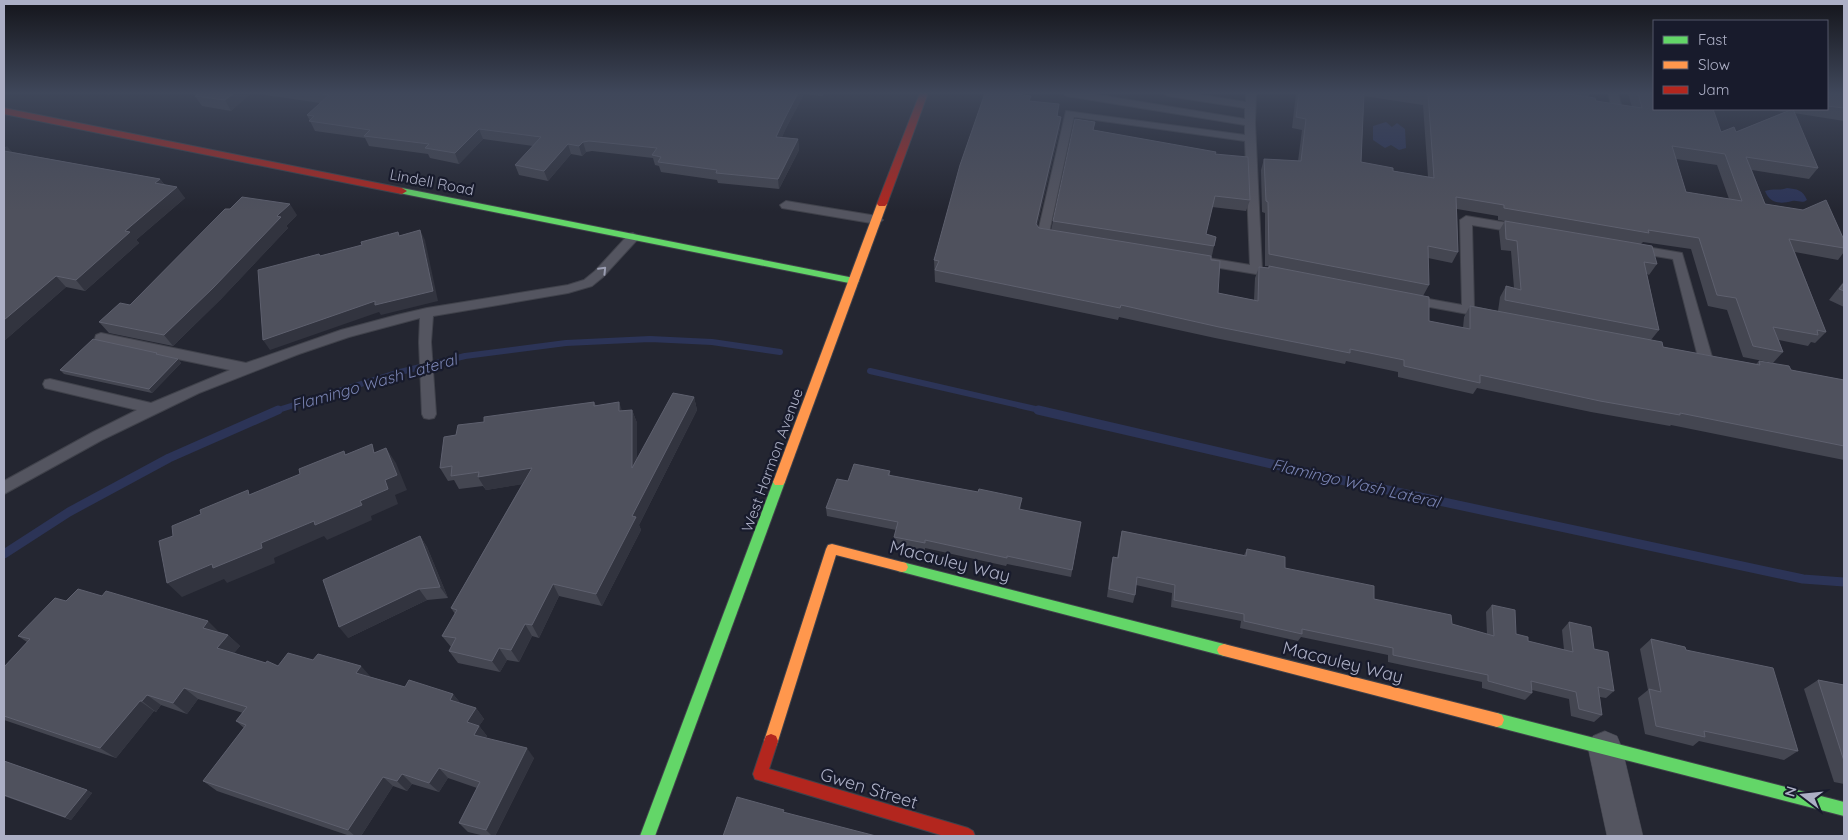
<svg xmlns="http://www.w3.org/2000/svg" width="1848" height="840" viewBox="0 0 1848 840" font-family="Quicksand,sans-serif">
  <rect width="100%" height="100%" fill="#242631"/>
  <g fill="#2c3457">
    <path d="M1386 122 1392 127 1397 123 1405 129 1406 148 1399 150 1391 145 1385 148 1373 140V126Z"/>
    <path d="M1787 188C1797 189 1803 190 1807 200 1802 204 1798 200 1792 201 1781 204 1770 204 1765 191 1773 188 1779 191 1787 188Z"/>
  </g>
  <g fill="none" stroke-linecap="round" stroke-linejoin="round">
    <g stroke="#2c3457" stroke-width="6">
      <path d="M870 371 1044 411"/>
      <path d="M275 411 396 373 465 356 566 343 650 339 712 342 780 352"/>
    </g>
    <g stroke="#2c3457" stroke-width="9">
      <path d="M1038 410 1341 480 1803 579 1844 582"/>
      <path d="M4 554 69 512 169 458 278 410"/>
    </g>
    <g stroke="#40424b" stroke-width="2">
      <g id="lane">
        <path d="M1062 93H1087L1245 119V108L1168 96 1163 93H1189L1246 102V93H1256L1255 123 1262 270 1260 273 1256 274 1202 265 1196 261 1202 257 1250 265 1245 141 1074 117 1049 233 1059 235 1061 238 1055 242 1039 239 1037 236 1066 111 1245 135V125L1067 96Z"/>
        <path d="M1608 93H1618L1622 109 1621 111 1600 109V105H1611Z"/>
        <path d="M786 201 877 216 883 220 877 224 782 208 780 205Z"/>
        <path d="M1466 216 1520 225 1526 229 1520 233 1472 225 1474 307 1488 310 1490 313 1488 316 1484 317 1408 303 1406 300 1412 296 1462 305 1460 220Z"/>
        <path d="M633 233 639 237 637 240 603 277 592 286 568 293 433 316 431 342 436 414 434 418 429 419 424 418 422 414 419 342 420 318 349 337 299 354 199 393 102 440 4 494V481L93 432 137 410 45 388 43 384 45 380 50 379 151 403 230 370 101 343 96 341 95 338 96 335 101 333 246 363 341 330 397 315 427 308 568 285 584 280 595 271 629 234Z"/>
        <path d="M1635 245 1682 253 1712 357 1710 360H1700L1698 357 1673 259 1631 252 1629 249Z"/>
      </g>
    </g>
    <g stroke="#40424b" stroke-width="1">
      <path id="street" d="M1605 731 1617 736 1622 748 1643 836H1607L1588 748 1593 736Z"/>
    </g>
    <g stroke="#40424b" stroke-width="2">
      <g id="fast">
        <path d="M402 188 854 278 859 281 854 284 399 193V189Z"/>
        <path d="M779 477 783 479 785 482 655 836H640L773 482 775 479Z"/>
        <path d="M902 562 1224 644 1229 646 1231 650 1229 654 1224 656 902 572 898 571 896 567 898 563Z"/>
        <path d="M1497 713 1844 802V816L1497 727 1492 725 1490 720 1492 715Z"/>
      </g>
    </g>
    <g stroke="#40424b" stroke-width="2">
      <g id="slow">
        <path d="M882 201 887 204 785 482 783 485H775L773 482 877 204Z"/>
        <path d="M832 544 902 562 906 563 908 567 906 571 902 572 836 555 778 741 776 746 771 748 766 746 764 741 826 549 828 545Z"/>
        <path d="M1224 644 1497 713 1502 715 1504 720 1502 725 1497 727 1224 656 1219 654 1217 650 1219 646Z"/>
      </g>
    </g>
    <g stroke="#40424b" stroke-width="2">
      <g id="jam">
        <path d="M920 93H928L887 204 885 206H879L877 204Z"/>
        <path d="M4 108 402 188 407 191 402 194 4 114Z"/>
        <path d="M771 734 776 736 778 741 769 769 968 828 973 831 975 836H944L755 779 753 774 764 741 766 736Z"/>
      </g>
    </g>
    <use href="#lane" fill="#545560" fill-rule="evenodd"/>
    <use href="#street" fill="#545560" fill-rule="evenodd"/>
    <use href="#fast" fill="#63d668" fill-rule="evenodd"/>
    <use href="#slow" fill="#ff974d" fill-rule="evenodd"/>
    <use href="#jam" fill="#b3261e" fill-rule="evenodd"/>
  </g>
  <g fill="#444651" fill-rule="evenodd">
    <path d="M98 93H112L109 95Z"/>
    <path d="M192 93H251L231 111 202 106 195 96 196 95H193Z"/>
    <path d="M253 93H824L823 96 804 94 785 130 782 137 798 139 799 150 779 189 718 183 717 180 661 172 659 166 655 165 653 158 592 151 586 152 582 156 571 154 548 181 519 175 515 165 533 146 483 139 459 164 430 158 428 154 369 146 365 138 315 131 307 115 320 103Z"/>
    <path d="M1296 93H1590L1588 97 1596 101 1632 107 1628 93H1654L1721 132H1736L1784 112 1763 109H1827V93H1844V121L1794 113 1818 168 1809 179 1752 170 1765 204 1844 240V252L1838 260 1795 252 1826 332 1815 343 1811 342 1808 346 1779 340 1783 352 1773 363 1743 357 1727 310 1708 306 1691 249 1643 242 1641 244 1657 264 1649 275 1647 274 1659 330 1651 340 1663 347 1756 364 1759 361 1791 370 1844 380V460L1671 425 1670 426 1591 412 1477 388 1473 394 1398 377V372L1346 361 1345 364 1215 338 1119 317 1118 320 935 282 934 260 1030 101 1058 116 1060 128 1037 226 1039 228 1051 230 1053 221 1094 130 1215 154 1250 200 1246 211 1212 207 1206 234 1216 237 1211 260 1218 293 1254 300 1255 278 1259 267 1268 268 1269 266H1265V213L1262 212 1261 170 1264 159 1298 161 1302 130 1292 128ZM1364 96 1423 105 1428 177 1393 171 1361 162ZM1676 159 1717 165 1729 199 1686 192ZM1457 209 1498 216V220L1600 237 1505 221 1499 231 1501 250 1511 251 1514 288 1506 286 1500 297 1498 311 1470 306 1464 317 1463 328 1429 321 1423 296 1429 285 1428 258 1452 263 1458 252Z"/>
    <path d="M4 146 12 152 160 179 164 184 185 198 136 240 139 243 85 291 66 287 4 341Z"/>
    <path d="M297 215 286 226 288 228 221 299 173 346 109 333 99 322Z"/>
    <path d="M1844 281V307L1829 300Z"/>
    <path d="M159 355 178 359 181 363 152 393 64 374 60 370Z"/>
    <path d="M694 397 697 410 639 525 641 530 602 606 559 596 539 638 532 636 519 662 507 660 500 672 458 663 449 651 451 647 442 636 455 614 451 608 522 484 486 490 483 486 459 489 454 480 448 481 440 468 484 422 594 402 596 406 622 411 632 410 637 423V460Z"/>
    <path d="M890 471V476L978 492 1022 498 1020 510 1081 522 1071 577 1007 564 1006 566 925 548V551L894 544V537L896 530 827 516 826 508 848 481Z"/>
    <path d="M1122 531 1244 555 1247 549 1285 568 1374 599 1452 624 1487 634 1486 612 1492 605 1516 634 1528 641 1564 650 1562 630 1569 622 1594 649 1614 691 1606 698 1600 697 1602 715 1594 722 1571 716 1569 699 1532 690V693L1525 700 1482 688V682L1388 662V655L1301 637 1298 641 1240 628 1241 621 1171 607 1172 593 1136 585 1135 595 1133 603 1107 597 1111 565 1113 557 1117 558 1120 539Z"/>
    <path d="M420 536 427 547 448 598 427 600 348 638Z"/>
    <path d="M102 596 228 635 240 646 234 653 266 663 278 666 371 677 405 687 453 694 461 704 476 708 484 719 479 726 487 736 486 738 534 758 495 836H485L468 832 459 823 477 788 448 778 439 792 412 784 407 791 393 786 361 836H350L217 791 203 781 244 728 236 721 243 713 198 699 187 714 161 705 156 712 154 711 116 758 4 720V667L27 642 18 636 66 601Z"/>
    <path d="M1651 639 1686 650 1798 751 1784 760 1699 741 1693 746 1645 734 1638 698 1648 690 1640 649Z"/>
    <path d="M1818 680 1844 685V784L1834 782 1804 689Z"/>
    <path d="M4 761 87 790 92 793 71 820 4 796Z"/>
  </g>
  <g fill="#32343f">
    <path d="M234 93H251L231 111 225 100Z"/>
    <path d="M798 93 804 94 785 130 778 147 776 137 784 120Z"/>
    <path d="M1061 117 1060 128 1035 236 1036 224Z"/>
    <path d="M479 129 483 139 459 164 455 153Z"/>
    <path d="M798 139 799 150 779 189 778 179Z"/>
    <path d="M583 142 586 152 582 156 579 146Z"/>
    <path d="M568 144 571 154 548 181 544 171Z"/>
    <path d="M7 146 17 158 4 153V149Z"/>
    <path d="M160 179 168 190 155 183Z"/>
    <path d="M177 187 185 198 136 240 139 243 85 291 76 280 125 231Z"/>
    <path d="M290 204 297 215 286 226 288 228 221 299 173 346 164 335Z"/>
    <path d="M420 230 425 240 438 301 381 315 379 312 270 350 263 340Z"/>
    <path d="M56 276 66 287 4 341V320Z"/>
    <path d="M178 359 181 363 152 393 149 389Z"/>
    <path d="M694 397 697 410 639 525 641 530 602 606 596 594 632 516Z"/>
    <path d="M619 402 624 416 619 411Z"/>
    <path d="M632 410 637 423V482L632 468Z"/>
    <path d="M386 448 396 463 407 490 395 495 398 504 371 516 372 520 327 540 324 536 274 558 275 563 227 583 224 579 182 597 167 583 360 501 385 480Z"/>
    <path d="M532 468 538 482 486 490 478 477Z"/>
    <path d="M420 536 427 547 448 598 440 587Z"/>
    <path d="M553 584 559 596 539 638 532 625Z"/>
    <path d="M419 589 427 600 348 638 339 627Z"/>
    <path d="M208 621 220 633 203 628Z"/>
    <path d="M525 624 532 636 519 662 511 650Z"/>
    <path d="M228 635 240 646 229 659 217 648Z"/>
    <path d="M499 648 507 660 500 672 492 661Z"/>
    <path d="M361 666 371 677 356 673Z"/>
    <path d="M184 688 198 699 187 714 173 703Z"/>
    <path d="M453 694 461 704 450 700Z"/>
    <path d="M147 695 161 705 156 712 142 701Z"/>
    <path d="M140 701 154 711 116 758 100 748Z"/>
    <path d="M476 708 484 719 475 732 467 722Z"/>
    <path d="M479 726 487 736 482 745 474 735Z"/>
    <path d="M527 748 534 758 495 836H492L486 830Z"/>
    <path d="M439 768 448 778 439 792 429 783Z"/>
    <path d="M402 774 412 784 407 791 397 781Z"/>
    <path d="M383 777 393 786 361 836H355L348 830Z"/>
    <path d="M87 790 92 793 71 820 65 817Z"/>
  </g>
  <g fill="#4f515d" stroke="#5e606e" fill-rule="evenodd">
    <path d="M199 93H234L225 100 195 96Z"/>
    <path d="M319 93H798L784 120 776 137 798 139 778 179 716 173 717 170 658 162 661 157 652 155 657 148 589 141 583 142 579 146 568 144 544 171 515 165 541 137 479 129 455 153 425 148 429 144 364 136 370 130 309 121 314 116 307 115 329 95Z"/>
    <path d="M985 93 993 94V93H1011L1031 96 1029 101 1059 104 1057 116 1061 117 1036 224 1039 228 1211 256V260L1220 261 1218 293 1258 301 1259 267 1269 268V266L1429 297V321L1470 329V306L1662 342 1663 347 1760 365 1759 361 1789 366 1791 370 1844 380V446L1680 413V415L1600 401 1480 375V383L1404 366V360L1350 349V353L1219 327 1121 305 1120 308 935 270 939 261 934 260 960 165Z"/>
    <path d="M1299 93H1364L1361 162 1393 168V171L1434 178 1428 94 1421 93H1561L1595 98 1596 101 1642 108 1638 93H1654V109H1713L1721 132 1734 127 1736 132 1793 109 1818 168 1746 157 1765 204 1803 210 1826 200 1844 240V248L1789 239 1826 332 1817 330 1818 335 1773 327 1783 352 1753 346 1736 298 1717 295 1699 238 1648 230 1649 233 1504 208V205L1456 197 1458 252 1428 246 1429 285 1269 254 1268 202 1266 201 1264 159 1301 161 1306 119 1296 117ZM1672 146 1725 154 1742 201 1686 192Z"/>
    <path d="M1827 93H1844V108L1827 106Z"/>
    <path d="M1075 119 1095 122 1093 130 1216 152 1215 154 1248 157 1250 200 1215 196 1206 234 1216 237 1214 246 1053 221Z"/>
    <path d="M4 151 160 179 155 183 177 187 125 231 130 232 76 280 56 276 4 320Z"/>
    <path d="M242 197 290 204 277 216 281 217 213 288 164 335 99 322 120 303 130 305 225 209H230Z"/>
    <path d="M1505 221 1652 246 1657 264 1644 262 1659 330 1505 300 1506 286 1521 290 1517 241 1506 239Z"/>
    <path d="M420 230 433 291 375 305V301L263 340 258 270 319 254 320 256 362 245 361 242 398 232 399 236Z"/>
    <path d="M1844 283V291L1839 289Z"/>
    <path d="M93 339 157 353 156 354 178 359 149 389 60 370Z"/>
    <path d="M673 393 694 397 632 516 636 517 596 594 553 584 532 625 525 624 511 650 499 648 492 661 449 651 456 638 442 636 457 610 451 608 532 468 478 477 479 472 451 476 452 466 440 468 444 437 456 435 458 425 484 422V417L594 402V406L619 402V411L632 410V468Z"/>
    <path d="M372 444 374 453 386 448 397 475 385 480 388 489 360 501 362 505 315 525 314 521 261 543 262 548 213 568 212 564 167 583 159 541 173 536 172 526 201 514 200 510 248 490 249 495 300 474 299 469 344 451 345 455Z"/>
    <path d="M854 464 890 471 888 475 978 492 979 489 1022 498 1019 509 1081 522 1072 570 1007 556V558L925 540V543L894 537 898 522 826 508 837 479 848 481Z"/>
    <path d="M1122 531 1246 556 1247 549 1285 557V568L1374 586V599L1451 615 1452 624 1494 636 1492 605 1515 610 1516 634 1528 637V641L1573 652 1569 622 1591 627 1594 649 1608 652 1614 691 1598 687 1602 715 1579 709 1576 692 1531 681 1532 693 1488 681V675L1393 655V648L1302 629V634L1244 621V614L1174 600 1175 585 1137 577 1135 595 1109 589 1113 557 1118 558Z"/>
    <path d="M420 536 440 587 419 589 339 627 323 580Z"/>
    <path d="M78 589 102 596 106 591 208 621 203 628 228 635 217 648 266 663 267 661 278 666 288 653 313 660 318 654 361 666 356 673 405 687 409 680 453 694 450 700 476 708 467 722 479 726 474 735 527 748 486 830 459 823 480 782 439 768 429 783 402 774 397 781 383 777 348 830 203 781 246 725 236 721 247 707 184 688 173 703 147 695 142 701H140L100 748 4 716V667L30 639 18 636 55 598 66 601Z"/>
    <path d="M1651 639 1685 647 1686 650 1773 668 1798 751 1704 731 1705 737 1656 726 1649 689 1661 692Z"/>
    <path d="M1818 680 1844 685V761Z"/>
    <path d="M4 761 87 790 65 817 4 795Z"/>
    <path d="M737 797 784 810 783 812 876 836H723Z"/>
  </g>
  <defs><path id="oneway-chevron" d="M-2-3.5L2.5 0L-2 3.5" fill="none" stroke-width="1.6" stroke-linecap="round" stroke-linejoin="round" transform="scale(1.25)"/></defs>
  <use stroke="#9a9db1" href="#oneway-chevron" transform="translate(603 270) rotate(-46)"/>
  <linearGradient id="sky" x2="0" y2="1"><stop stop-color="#14151b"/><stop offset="0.44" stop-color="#3f475a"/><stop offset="1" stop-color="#3f475a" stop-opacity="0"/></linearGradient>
  <rect width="1848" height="211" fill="url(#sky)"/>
  <g text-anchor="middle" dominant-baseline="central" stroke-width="4.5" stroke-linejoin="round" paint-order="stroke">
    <g font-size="15" fill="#acafc5" stroke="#181b2c">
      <text transform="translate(432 182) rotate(11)">Lindell Road</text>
      <text transform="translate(772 460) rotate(-70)">West Harmon Avenue</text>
    </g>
    <g font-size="16" font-style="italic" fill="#7a84b3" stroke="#181b2c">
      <text transform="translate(374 382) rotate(-16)">Flamingo Wash Lateral</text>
      <text transform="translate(1356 483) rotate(13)">Flamingo Wash Lateral</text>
    </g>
    <g font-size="18" fill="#acafc5" stroke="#181b2c">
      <text transform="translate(950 561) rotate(14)">Macauley Way</text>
      <text transform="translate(1343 662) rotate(14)">Macauley Way</text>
      <text transform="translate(869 788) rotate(17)">Gwen Street</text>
    </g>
  </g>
  <rect width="1848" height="840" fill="none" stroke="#acafc5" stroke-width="10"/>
  <rect x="1653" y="20" width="175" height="90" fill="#181b2c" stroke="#535669"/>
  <rect x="1663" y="36" width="25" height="8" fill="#63d668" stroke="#535669"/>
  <text x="1698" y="45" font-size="15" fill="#acafc5">Fast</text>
  <rect x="1663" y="61" width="25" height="8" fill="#ff974d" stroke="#535669"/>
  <text x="1698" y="70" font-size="15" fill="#acafc5">Slow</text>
  <rect x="1663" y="86" width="25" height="8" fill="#b3261e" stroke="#535669"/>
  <text x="1698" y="95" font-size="15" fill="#acafc5">Jam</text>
  <g transform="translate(1803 795) rotate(286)" stroke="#181b2c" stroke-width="4" paint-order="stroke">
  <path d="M0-4L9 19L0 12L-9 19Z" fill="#acafc5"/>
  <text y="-8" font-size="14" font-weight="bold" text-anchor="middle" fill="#acafc5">N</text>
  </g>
</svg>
